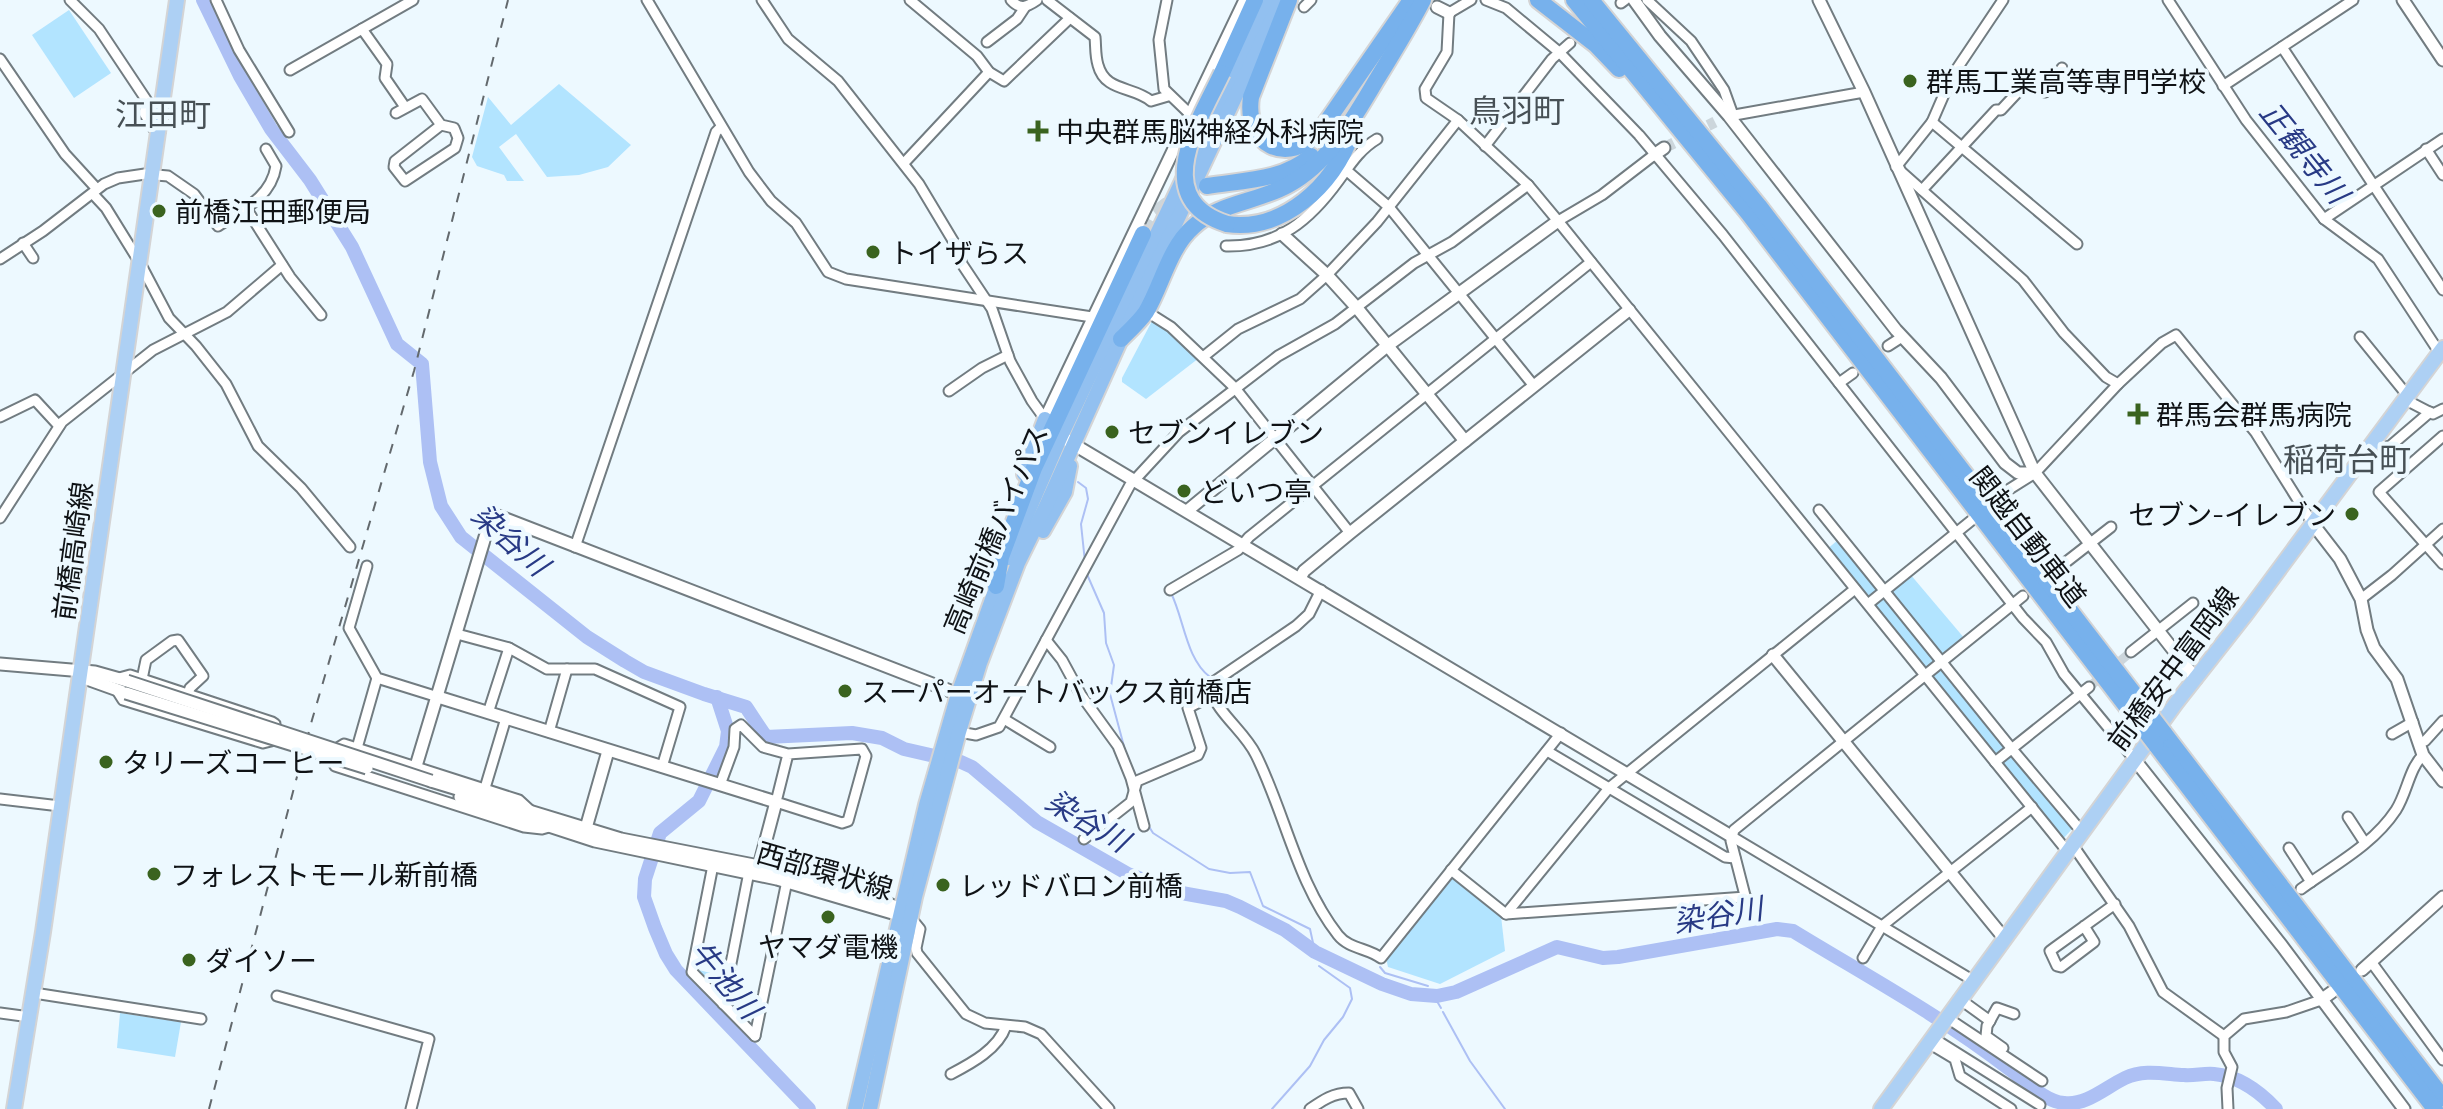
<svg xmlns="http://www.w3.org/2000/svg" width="2443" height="1109" viewBox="0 0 2443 1109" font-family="Manrope,'Noto Sans JP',sans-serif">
  <rect width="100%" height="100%" fill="#edf9ff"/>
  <g fill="#b2e4ff">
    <path d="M69 10 111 73 74 98 32 35Z"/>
    <path d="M559 84 631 145 608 167 579 175 547 177 516 134 499 147 524 181H507L504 175 477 166 472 157 488 97 511 125Z"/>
    <path d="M1156 320 1199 358 1146 399 1122 382V378L1152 321Z"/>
    <path d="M1838 540 1877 588V593L1870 598H1866L1826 550Z"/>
    <path d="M1910 574 1965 639 1943 655H1940L1890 594 1891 590Z"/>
    <path d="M1882 597 1886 598 1935 659V663L1928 669 1923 668 1874 607V603Z"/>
    <path d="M1939 669H1943L2006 746 1998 756H1994L1932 679V675Z"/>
    <path d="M2010 755 2072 829 2062 840 2001 765 2002 761Z"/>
    <path d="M1456 878 1501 916 1505 951 1440 984 1388 967 1386 958 1452 879Z"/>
    <path d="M695 969 726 977 720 998Z"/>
    <path d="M120 1013 181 1022 175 1057 117 1048Z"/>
  </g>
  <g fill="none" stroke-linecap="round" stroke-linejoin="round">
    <g stroke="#adc0f4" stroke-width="2">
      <path d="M2258 128 2281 158"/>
      <path d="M2406 293 2440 345"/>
      <path d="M1078 482 1086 488 1088 499 1081 524 1085 562"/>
      <path d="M1086 572 1104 613 1106 643 1114 665 1110 694 1126 754"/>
      <path d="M1171 593C1184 619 1186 659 1210 677"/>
      <path d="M1223 704 1239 724"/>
      <path d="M1148 825 1153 833 1209 869 1230 873 1250 872 1263 906 1310 929 1315 952"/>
      <path d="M1312 882 1330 915"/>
      <path d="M1380 967 1385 973 1428 986"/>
      <path d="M1431 991 1441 1008"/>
      <path d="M1443 1012 1470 1061 1505 1109"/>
      <path d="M1272 1109 1310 1066 1324 1040 1343 1017 1352 999 1350 988 1319 966"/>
    </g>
    <g stroke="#adc0f4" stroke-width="14">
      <path d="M203 0 240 76 271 129 310 180 352 247 397 344 422 364 430 462 441 506 461 537 587 637 625 661 644 672 704 694 746 707 766 737 852 733 882 738 904 749 961 762 972 767 1037 822 1128 874 1176 892 1226 901 1240 907 1285 930 1315 952 1382 984 1411 994 1437 996 1456 992 1557 947 1603 958 1618 957 1777 929 1793 931C1865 975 1941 1016 2008 1068 2024 1079 2043 1101 2064 1103 2086 1106 2106 1087 2125 1078 2144 1069 2164 1074 2184 1075 2194 1076 2204 1073 2214 1074 2239 1076 2260 1092 2276 1109"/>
      <path d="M717 697 728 731 726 747 699 801 660 833 645 879 644 897 655 928 666 954 676 970 809 1109"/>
    </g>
    <g stroke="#ccd6dc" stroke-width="9" stroke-dasharray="9 4.5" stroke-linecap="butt">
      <path d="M1989 506 2008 490"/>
      <path d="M2023 596 2061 566"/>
      <path d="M2089 687 2131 652"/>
    </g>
    <path stroke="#ccd6dc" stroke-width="11" stroke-dasharray="11 5.5" stroke-linecap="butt" d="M1664 148 1715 122"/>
    <path stroke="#ccd6dc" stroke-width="16" stroke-dasharray="16 8" stroke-linecap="butt" d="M1143 234 1154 215 1179 196"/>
    <g stroke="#727c81" stroke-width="13">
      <g id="minor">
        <path d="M70 0 99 29 147 101 144 113 154 129 160 132"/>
        <path d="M216 0 239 50 289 132"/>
        <path d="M647 0 749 172 771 201 796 223 828 272 846 279 1092 317"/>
        <path d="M762 0 788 39 838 81 919 184 955 244 962 264 992 309 1010 361 1032 401 1045 419"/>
        <path d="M910 0 977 56 989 72 1004 81 1070 18"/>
        <path d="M1011 0C1020 10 1027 7 1037 0"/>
        <path d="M1047 0 1095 37C1096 47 1095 55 1098 65 1105 92 1133 86 1151 101L1168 96"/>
        <path d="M1167 0 1159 40 1164 89 1192 116"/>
        <path d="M1471 0 1449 13 1447 52 1425 89 1426 98 1458 120 1528 185 1558 221 2067 851"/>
        <path d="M1486 0 1506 8 1559 52 1639 135 1723 235 2023 618 2046 642 2064 674 2135 760"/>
        <path d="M1647 0 1691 41 1724 90 1733 115"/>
        <path d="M2003 0 1952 76 1932 122 1896 167 2023 280 2064 333 2106 377 2118 384"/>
        <path d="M2168 0 2246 120 2324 219 2378 259 2441 355"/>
        <path d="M1621 3 1625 0"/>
        <path d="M1304 7 1311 0"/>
        <path d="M362 29 387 64 385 78 405 107"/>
        <path d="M987 42 1017 19 1025 7"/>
        <path d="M2282 47 2443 290"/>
        <path d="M0 59 65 154 97 189"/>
        <path d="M290 70 413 0"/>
        <path d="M2223 86 2353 0"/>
        <path d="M396 113 422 99 441 125 395 161 394 167 405 181 455 148 458 138 454 128 441 125"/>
        <path d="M1729 116 1864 92"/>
        <path d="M1932 122 2077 244"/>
        <path d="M1485 146 1552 59 1570 43"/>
        <path d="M2426 149 2443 175"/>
        <path d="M904 163 989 72"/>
        <path d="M1346 170 1389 207 1534 386"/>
        <path d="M1922 190 1996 110H2001L2029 80 2045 92 2062 68"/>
        <path d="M93 194 106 208 140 263 169 318 196 346 226 384 258 446 301 488 350 547"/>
        <path d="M246 208 290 277 321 315"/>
        <path d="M2324 219 2443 139"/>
        <path d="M1558 221 1602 195 1654 155"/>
        <path d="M23 243 33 258"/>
        <path d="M1226 246C1279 247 1310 220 1339 180 1350 165 1360 149 1377 139"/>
        <path d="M0 259 43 231 104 184 118 178 145 174 168 176 194 194 218 226C242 210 271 198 276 166L266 149"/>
        <path d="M1152 315 1171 327 1235 388 1350 533"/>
        <path d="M2360 337 2407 395"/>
        <path d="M1888 346 1902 337"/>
        <path d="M1203 357 1238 329 1300 299 1327 275 1377 222 1458 120"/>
        <path d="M1839 383 1853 373"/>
        <path d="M949 391 982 368 1008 355"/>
        <path d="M2404 399 2433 414 2443 409"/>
        <path d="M0 417 35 400 59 426"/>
        <path d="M2443 436 2379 492 2443 564"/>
        <path d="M2372 441 2388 448 2430 412"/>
        <path d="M2008 490 2035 473 2118 384 2162 343 2176 335 2256 433 2313 524"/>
        <path d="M1819 510 2012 749 2082 832"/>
        <path d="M0 518 62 422 153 350 227 312 282 265"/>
        <path d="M575 547 716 132 721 127"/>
        <path d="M367 566 349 628 377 678 438 697"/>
        <path d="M2061 566 2111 527"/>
        <path d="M1170 590 1238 550 1249 537 1591 262"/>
        <path d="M2361 599 2392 575 2443 529"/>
        <path d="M1868 604 1972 520"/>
        <path d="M457 634 509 648 547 669H595L680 707 662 767"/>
        <path d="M1046 640 1062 660 1081 695 1118 746 1131 778 1144 826"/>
        <path d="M2131 652 2193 603"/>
        <path d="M142 679 146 660 172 641 178 640 203 676 190 688 188 694"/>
        <path d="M116 689 123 700 263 743 271 741 275 724 272 722 130 675 119 678"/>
        <path d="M1210 689C1218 714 1245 732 1256 755 1285 813 1297 883 1338 935 1349 949 1368 948 1381 958L1561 733"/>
        <path d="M488 713 509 648"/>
        <path d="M1004 719 1050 747"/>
        <path d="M549 732 567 669"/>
        <path d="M959 732 976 735 999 727 1130 485 1179 432 1278 356 1335 324 1414 263 1452 242 1528 185"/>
        <path d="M2392 734 2413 722"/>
        <path d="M2419 743 2425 741 2443 721"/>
        <path d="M357 748 377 678"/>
        <path d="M1547 751 1725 857 1735 858"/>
        <path d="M1995 762 2089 687"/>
        <path d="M720 785 734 747 735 729 741 725 763 747 788 754 862 749 866 756 848 821 842 823 776 802 788 754"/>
        <path d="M485 788 506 718"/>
        <path d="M0 799 60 806"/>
        <path d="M532 812 519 800 344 744 339 747 334 764 335 766 524 827 542 829 549 827"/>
        <path d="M2348 817 2365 843"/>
        <path d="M1731 836 1974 981"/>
        <path d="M1084 839 1131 802 1137 781 1198 755 1201 748 1188 708 1207 698 1215 681 1296 626 1309 614 1321 590"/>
        <path d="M2072 844 2129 926 2163 992 2224 1036"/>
        <path d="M2289 848 2311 882"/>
        <path d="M714 860 692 972 755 1036"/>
        <path d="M1451 870 1506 914 1746 897"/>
        <path d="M2301 889C2334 865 2373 845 2396 810 2407 793 2409 769 2423 755"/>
        <path d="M1749 911 1731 841 1734 830 2023 596"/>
        <path d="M1506 914 1609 788 1855 589"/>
        <path d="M911 918 920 929 916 948 917 953 966 1014 985 1023 1025 1027 1041 1034 1109 1109"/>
        <path d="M2084 926 2094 942 2061 967 2057 966 2050 951 2054 948 2115 904"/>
        <path d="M1863 958 1882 926 2032 807"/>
        <path d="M2372 963 2443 1060"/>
        <path d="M34 993 201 1019"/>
        <path d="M277 996 429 1039 411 1109"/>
        <path d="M1961 1000 1990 1021"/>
        <path d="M723 1004 749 872"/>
        <path d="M0 1013 30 1017"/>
        <path d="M1949 1019 2042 1081"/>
        <path d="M755 1036 788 876"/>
        <path d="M1933 1038 2040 1105"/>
        <path d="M1930 1044 1955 1059 1960 1076 2011 1109"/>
        <path d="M2003 1048 1986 1036 1987 1026 1997 1008 2014 1014"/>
        <path d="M951 1074C972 1063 998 1049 1006 1026"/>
        <path d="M1310 1109C1323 1100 1333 1093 1349 1093L1358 1109"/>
        <path d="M2228 1109 2227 1088 2232 1067 2224 1052V1036L2244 1019 2286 1012 2321 1000"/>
      </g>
    </g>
    <g stroke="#727c81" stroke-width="15">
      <g id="tertiary">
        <path d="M1245 0 1045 419 1068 441 1731 836"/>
        <path d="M1634 0 1660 36 1729 116 1896 330 1941 378 2005 463 2018 473H2035"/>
        <path d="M1819 0 1864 92 2035 473 2196 679"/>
        <path d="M2403 0 2443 60"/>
        <path d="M1437 7 1449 13"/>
        <path d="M1654 155 1664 148"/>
        <path d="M1282 234 1327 275 1357 308 1465 441"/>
        <path d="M1187 511 1387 346 1558 221"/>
        <path d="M2313 524 2340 559 2361 599 2367 630 2374 648 2397 679 2423 755 2443 781"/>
        <path d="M1300 578 1304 571 1350 533 1629 310"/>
        <path d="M1773 655 2004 938"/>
        <path d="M0 664 95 672 127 681"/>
        <path d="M80 672 87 679 126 693"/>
        <path d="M438 697 776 802 758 870"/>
        <path d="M2135 760 2282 946 2404 1109"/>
        <path d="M416 766 485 537 491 520 498 516 958 694"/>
        <path d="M431 781 621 839 759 866 825 882 887 903 905 912"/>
        <path d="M460 797 595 841 777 879 906 917"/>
        <path d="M584 835 608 751"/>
        <path d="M2362 970 2443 897"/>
        <path d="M2321 1000 2332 992"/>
      </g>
    </g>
    <g stroke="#d4d4d5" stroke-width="18">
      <g id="primary">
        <path d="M14 1109 43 932 177 0"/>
        <path d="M1881 1109 2176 703 2246 614 2443 348"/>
      </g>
    </g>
    <g stroke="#d4d4d5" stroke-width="18">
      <g id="trunk">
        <path d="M1024 474 1045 419"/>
        <path d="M1043 531 1065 492 1070 466"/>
        <path d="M1008 558 1061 436 1268 0"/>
        <path d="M855 1109 926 805 958 694 1000 577"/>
        <path d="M870 1109 915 897 959 732 980 663 1018 563 1046 506 1121 339 1281 0"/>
      </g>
    </g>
    <g stroke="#d4d4d5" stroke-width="20">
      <g id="motorway">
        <path d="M1289 0 1251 97C1244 145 1288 168 1321 130L1411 0"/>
        <path d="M1538 0 1596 45 1619 69"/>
        <path d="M1574 0 1748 213 2143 728"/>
        <path d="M1591 0 1759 206 2151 716"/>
        <path d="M1222 73 1255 0"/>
        <path d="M1207 186C1244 180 1282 181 1311 156"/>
        <path d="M1227 224C1283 232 1334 185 1351 135"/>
        <path d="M1121 339C1130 330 1139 322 1146 312 1162 285 1169 248 1193 227 1218 203 1258 202 1288 185 1330 162 1353 119 1377 79 1393 53 1409 27 1423 0"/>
        <path d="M996 586 1001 557 1034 468 1143 234"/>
        <path d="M2164 733 2443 1098"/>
        <path d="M2156 745 2435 1109"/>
      </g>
    </g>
    <use href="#minor" stroke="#fff" stroke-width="9"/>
    <use href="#tertiary" stroke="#fff" stroke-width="11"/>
    <use href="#primary" stroke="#add0f4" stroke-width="14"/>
    <use href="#trunk" stroke="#92c0f0" stroke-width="14"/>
    <use href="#motorway" stroke="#77b1ec" stroke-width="16"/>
    <path stroke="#63696d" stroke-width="2" stroke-dasharray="10 10" stroke-linecap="butt" d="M209 1109 312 720 414 371 508 0"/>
    <g stroke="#727c81" stroke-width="15" stroke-linecap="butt">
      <g id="tertiary-bridge">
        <path d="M127 681 431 781"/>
        <path d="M126 693 367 768"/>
      </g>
    </g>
    <g stroke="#d4d4d5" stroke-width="20" stroke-linecap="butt">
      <g id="motorway-bridge">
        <path d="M1222 73C1200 119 1148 199 1227 224"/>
        <path d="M2151 716 2164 733"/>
        <path d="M2143 728 2156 745"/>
      </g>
    </g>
    <use href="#tertiary-bridge" stroke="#fff" stroke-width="11"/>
    <use href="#motorway-bridge" stroke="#77b1ec" stroke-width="16"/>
  </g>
  <g fill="#3a631f" stroke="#edf9ff" stroke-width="3">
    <circle cx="1910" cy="81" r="8"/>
    <path d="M1034 119h8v8h8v8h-8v8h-8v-8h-8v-8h8z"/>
    <circle cx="159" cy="211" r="8"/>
    <circle cx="873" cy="252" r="8"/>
    <path d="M2134 402h8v8h8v8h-8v8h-8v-8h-8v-8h8z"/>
    <circle cx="1112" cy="432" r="8"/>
    <circle cx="1184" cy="491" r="8"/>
    <circle cx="2352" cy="514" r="8"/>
    <circle cx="845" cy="691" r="8"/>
    <circle cx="106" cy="762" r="8"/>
    <circle cx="154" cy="874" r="8"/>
    <circle cx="943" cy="885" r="8"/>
    <circle cx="828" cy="917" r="8"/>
    <circle cx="189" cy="960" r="8"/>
  </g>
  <g text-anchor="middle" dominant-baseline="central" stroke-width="8" stroke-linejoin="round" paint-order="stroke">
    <g font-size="28" fill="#0f1215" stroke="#edf9ff" text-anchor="start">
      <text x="1926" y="81">群馬工業高等専門学校</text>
      <text x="1056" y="131">中央群馬脳神経外科病院</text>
      <text x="175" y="211">前橋江田郵便局</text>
      <text x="889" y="252">トイザらス</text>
      <text x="2156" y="414">群馬会群馬病院</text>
      <text x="1128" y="432">セブンイレブン</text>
      <text x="1200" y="491">どいつ亭</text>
      <text x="2336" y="514" text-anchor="end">セブン-イレブン</text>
      <text x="861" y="691">スーパーオートバックス前橋店</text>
      <text x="122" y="762">タリーズコーヒー</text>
      <text x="170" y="874">フォレストモール新前橋</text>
      <text x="959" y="885">レッドバロン前橋</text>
      <text x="828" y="946" text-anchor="middle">ヤマダ電機</text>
      <text x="205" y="960">ダイソー</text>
    </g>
    <g font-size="28" fill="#0f1215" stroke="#edf9ff">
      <text transform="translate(995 529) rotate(-67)">高崎前橋バイパス</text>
      <text transform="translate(2029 536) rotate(52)">関越自動車道</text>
      <text transform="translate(72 551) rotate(-82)">前橋高崎線</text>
      <text transform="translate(2172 668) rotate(-53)">前橋安中富岡線</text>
      <text transform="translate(825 870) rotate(16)">西部環状線</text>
    </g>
    <g font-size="30" font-style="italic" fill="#283a85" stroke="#edf9ff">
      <text transform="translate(2305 152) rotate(51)">正観寺川</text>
      <text transform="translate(511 539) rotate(42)">染谷川</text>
      <text transform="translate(1088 820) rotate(31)">染谷川</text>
      <text transform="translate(1718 914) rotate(-9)">染谷川</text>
      <text transform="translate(726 979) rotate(50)">牛池川</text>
    </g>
    <g font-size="32" fill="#475055" stroke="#edf9ff">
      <text x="1517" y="110">鳥羽町</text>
      <text x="163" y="114">江田町</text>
      <text x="2347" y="459">稲荷台町</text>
    </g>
  </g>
</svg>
